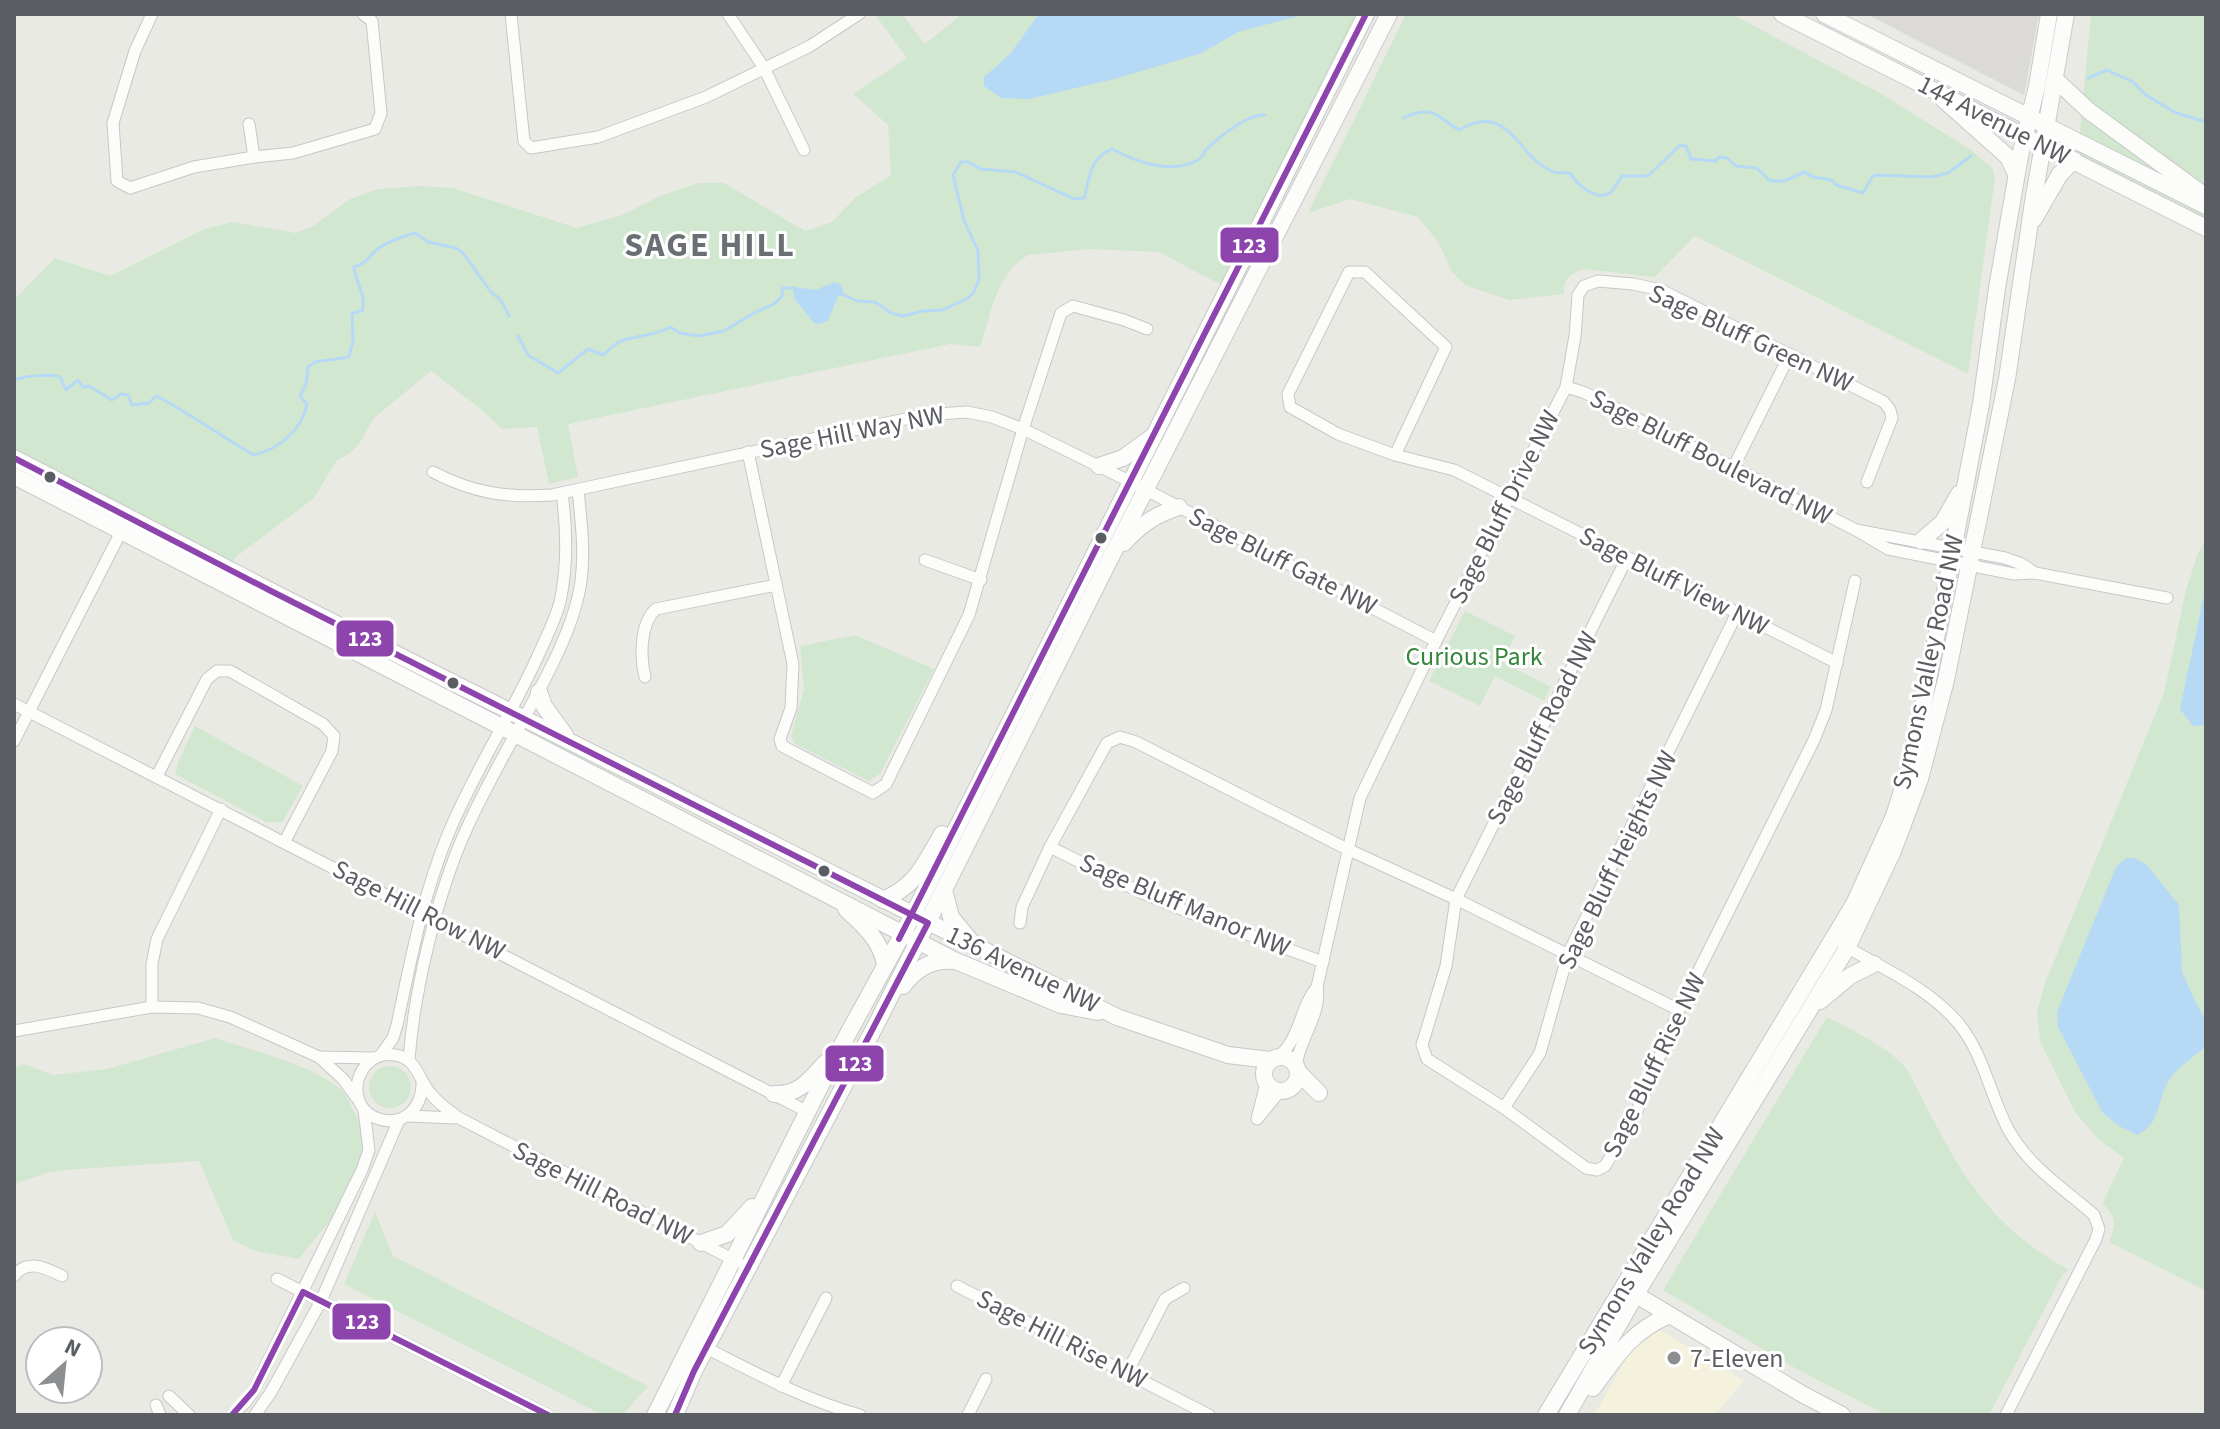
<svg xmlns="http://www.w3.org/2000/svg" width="2220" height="1429" viewBox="0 0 2220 1429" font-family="'Source Sans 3',sans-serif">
  <rect width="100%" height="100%" fill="#eaeae5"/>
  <path fill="#f4f1dd" d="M1660 1330 1744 1381 1715 1415H1594L1636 1341Z"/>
  <path fill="#dbdad6" d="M1866 14H2039L2024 95Z"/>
  <g fill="#d2e7d0">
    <path d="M878 14H902L925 44 962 14H1361L1223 286 1159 252 1089 249 1029 255C997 270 990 318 980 347L950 344 568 424 578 477 549 484 537 427 502 429 482 410 431 371 374 418 359 444 349 454 337 460 314 498 236 557 232 563 14 451V300L55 258 110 276 204 229 233 222 296 233 313 226 350 199 378 189 419 186 453 188 577 228 622 215 660 196 698 183H724L805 231 832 222 855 198 891 175 888 125 853 94 907 58 876 16Z"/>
    <path d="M1406 14H1732L1885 96 1971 150 1993 169 1995 178 1968 374 1695 236 1655 277 1584 269C1571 273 1562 279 1564 294L1509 300 1465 285 1452 272 1438 242 1418 217 1350 199 1308 213Z"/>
    <path d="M2091 14H2206V221L2077 163Z"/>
    <path d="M2206 540V1291L2109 1242C2116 1226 2117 1215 2102 1204L2124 1158 2098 1139 2075 1112 2040 1041 2037 1012 2045 983 2164 693 2186 590 2198 553Z"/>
    <path d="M1465 611 1515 636 1502 662 1551 687 1544 701 1495 676 1480 706 1429 681Z"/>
    <path d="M855 635 934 669 880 774 869 781 795 744 791 736 804 689 800 646Z"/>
    <path d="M195 726 303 786 282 822H266L175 774 179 760Z"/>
    <path d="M1827 1017C1855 1032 1886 1045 1907 1069 1953 1157 1978 1220 2069 1270L2063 1274 1989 1415H1886L1795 1368 1663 1290Z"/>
    <path d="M215 1038C253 1051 308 1063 339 1088 347 1094 348 1101 352 1108 355 1114 359 1119 361 1125 374 1170 326 1228 298 1259L252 1250 233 1240 199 1161 65 1170 47 1173 14 1184V1069L24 1064 53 1075 107 1069Z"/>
    <circle cx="390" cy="1087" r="21"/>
    <path d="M375 1212 393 1256 648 1386 646 1389 622 1415H603L344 1284Z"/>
  </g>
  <g fill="#b6d9f6">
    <path d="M1039 14H1306L1238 32 1202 53 1118 78 1029 99 1001 98 984 86V77L1010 54Z"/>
    <path d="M834 282 841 284 844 294 838 296 828 321 819 324 814 323 794 298 793 287 816 290Z"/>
    <path d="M2206 585V725L2193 726 2180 709Z"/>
    <path d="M2126 858H2135L2146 864 2179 905 2182 972 2195 1001 2206 1020V1046C2195 1056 2181 1065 2172 1076 2155 1098 2164 1122 2137 1135L2119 1126 2102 1112 2058 1027 2057 1012 2116 867Z"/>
  </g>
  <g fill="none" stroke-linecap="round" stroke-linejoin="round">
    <g stroke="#b6d9f6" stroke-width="3">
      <path d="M2088 78 2107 70 2133 82 2146 95 2174 112 2206 122"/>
      <path d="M1403 118C1435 104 1435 116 1459 130 1508 101 1515 153 1551 171 1557 174 1564 172 1570 173 1576 184 1597 202 1610 193 1615 189 1618 181 1622 176H1648L1680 145 1686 146 1691 159 1716 161 1719 157 1727 158 1736 166 1757 168 1770 181H1784L1805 172 1813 177 1832 180 1836 185 1863 193 1872 177 1876 175 1931 177 1948 173 1971 156"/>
      <path d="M841 294 857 301 875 302 891 313 903 316 923 311 942 310 967 299 973 293 979 280 978 251 964 220 953 175 961 162H968L981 169 1016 172 1074 199 1084 198C1090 178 1089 158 1112 149 1136 162 1172 175 1198 160 1201 158 1204 153 1206 150 1219 137 1247 114 1265 115"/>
      <path d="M518 336 528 355 558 373 588 349 603 355C608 351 614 345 619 342 634 335 654 337 670 327L680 333 699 336 724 331 754 313 774 304 782 296 783 288H795"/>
      <path d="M14 380C22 377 55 372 61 378 63 382 64 387 66 390L78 380 83 387 89 386 112 400 121 394 128 395 132 405 149 403 156 396C190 413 220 436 254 455 279 449 302 430 307 404L300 396 306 384 308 367 315 362 349 357 353 341 352 313 362 311C367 294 355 283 354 267 367 264 370 254 379 248 390 241 403 236 415 233L428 242 456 248 463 253 491 292 501 300 509 316"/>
    </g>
    <g stroke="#c7c7c7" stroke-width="13">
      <g id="street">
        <path d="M152 14 135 51 113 123 117 181 130 188 194 167 254 157 293 153 375 129 381 113 372 21 363 14"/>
        <path d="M511 14 524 141 531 148 598 137 706 97 810 46 859 14"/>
        <path d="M728 14 764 68 804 150"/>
        <path d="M249 124 254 157"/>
        <path d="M1566 387 1583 392 1610 405 1856 530 1888 549 2014 574 2035 573 2167 598"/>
        <path d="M748 452 793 664 791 708 780 739 782 746 873 793 886 784 969 615 1023 429 1061 313 1073 306 1124 320 1147 329"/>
        <path d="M1395 455 1446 347 1365 272H1349L1288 394 1290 407 1338 434 1395 455 1454 470 1837 663"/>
        <path d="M1733 468 1790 354"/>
        <path d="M433 472C473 493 506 498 552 495L924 415 967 412 992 417 1023 429 1131 482 1436 641"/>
        <path d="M1856 530 2005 558 2022 564 2035 573"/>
        <path d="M1627 558 1456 899 1446 966 1422 1045 1427 1059 1504 1108 1586 1168 1597 1170 1605 1166 1634 1118 1679 1010 1814 740 1826 710 1855 581"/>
        <path d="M925 560 981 580"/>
        <path d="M645 677C640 657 640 623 656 609L776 585"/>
        <path d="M14 704 808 1112"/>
        <path d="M14 741 123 528"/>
        <path d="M157 776 207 679 217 671H230L323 724 334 736 332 751 285 841"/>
        <path d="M1020 923 1022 907 1050 847"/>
        <path d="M1843 945C1882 968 1929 988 1959 1024 1984 1055 1990 1095 2008 1129 2029 1167 2062 1187 2094 1215L2099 1229 2096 1239 2006 1415"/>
        <path d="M1323 962 1208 920 1142 893 1050 847 1107 743 1120 737 1136 742 1347 849 1456 899 1679 1010"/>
        <path d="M152 1007V964L157 939 221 809"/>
        <path d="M14 1031 152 1007 198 1008 230 1017 319 1057 343 1079 356 1097"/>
        <path d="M381 1055 393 1038 397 1025C411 959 423 894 449 832 474 772 510 717 537 658 545 640 555 621 560 602 568 565 567 530 562 493"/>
        <path d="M1279 1056C1300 1039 1300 1007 1317 987"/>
        <path d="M319 1057 373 1058"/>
        <path d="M409 1060C414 991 437 894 466 830 491 774 524 722 551 667 564 641 577 611 581 581 585 551 581 520 578 490"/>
        <path d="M1296 1066C1299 1039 1322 1014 1317 987L1360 798 1436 641 1566 387 1575 336 1578 295 1584 286 1598 281 1633 284 1661 290 1884 402 1890 410 1892 418 1867 482"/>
        <path d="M422 1082C423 1106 405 1127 379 1119 341 1107 356 1049 395 1055 417 1058 418 1079 431 1094 438 1103 449 1111 459 1118L738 1262"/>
        <path d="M1266 1083 1257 1119 1280 1091"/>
        <path d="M1504 1108 1540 1053 1568 954 1737 613"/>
        <path d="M408 1116 454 1118"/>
        <path d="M14 1276C27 1258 46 1268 62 1276"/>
        <path d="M277 1279 548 1415"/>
        <path d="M957 1286 1209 1415"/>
        <path d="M706 1348C756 1373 805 1400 860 1415"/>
        <path d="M1127 1373 1165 1299 1184 1288"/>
        <path d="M781 1386 826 1298"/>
        <path d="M169 1396 189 1415"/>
        <path d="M156 1405 160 1415"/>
        <path d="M232 1415 245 1403 254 1390 362 1170 369 1150 364 1110"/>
        <path d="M255 1415 271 1392 321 1301 399 1120"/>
        <path d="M968 1415 986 1379"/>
      </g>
    </g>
    <g stroke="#c7c8c8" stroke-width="18">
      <g id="secondary">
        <path d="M1782 14 2206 228"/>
        <path d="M1824 14 2206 206"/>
        <path d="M2056 80 2089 111 2205 196"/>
        <path d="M1944 100 2008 157 2016 174"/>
        <path d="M2034 219 2060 174 2074 160"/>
        <path d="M14 458 269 590 1117 1017 1228 1055 1270 1060"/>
        <path d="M1099 466 1123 458 1152 437"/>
        <path d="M14 476 956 961 1061 1005 1098 1012"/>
        <path d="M1921 541 1943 522 1959 494"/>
        <path d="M1124 543C1141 524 1155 515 1179 507"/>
        <path d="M539 692 544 706 565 735"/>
        <path d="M944 890 951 917 970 940"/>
        <path d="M883 900C918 884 923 866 942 834"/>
        <path d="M846 909C864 926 880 939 885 964"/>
        <path d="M903 986C916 968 932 959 954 961"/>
        <path d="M1820 1001 1850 976 1874 964"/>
        <circle cx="1281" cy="1074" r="17"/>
        <path d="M1298 1072 1319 1093"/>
        <path d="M774 1094C799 1095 810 1080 825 1063"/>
        <path d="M701 1243 727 1234 752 1207"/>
        <path d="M1628 1290 1802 1394 1842 1415"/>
        <path d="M1593 1388C1618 1354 1630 1333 1669 1315"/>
        <path d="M655 1415 832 1063 913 915 1366 14"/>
        <path d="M675 1415 694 1371 879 1019 1108 563 1389 14"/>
        <path d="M1546 1415 1854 904 1894 816 1907 775 1923 706 1981 404 1997 288 2020 156 2037 86 2049 14"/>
        <path d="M1567 1415 1636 1294 1847 948 1893 851 1920 779 1946 680 2007 379 2033 202 2066 14"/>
      </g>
    </g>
    <use href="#street" stroke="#fcfcfb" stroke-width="11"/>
    <use href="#secondary" stroke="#fcfcfb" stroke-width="16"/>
    <g stroke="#fff" stroke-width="12">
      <g id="bus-1">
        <path d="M14 458 269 590 928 923 694 1371 675 1415"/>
        <path d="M899 939 1366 14"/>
        <path d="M232 1415 254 1390 303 1292 548 1415"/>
      </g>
    </g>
    <use href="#bus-1" stroke="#8e44ad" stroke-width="6"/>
  </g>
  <g fill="#5a5d62" stroke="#fff" stroke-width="3">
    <circle cx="50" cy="477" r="7"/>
    <circle cx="1101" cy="538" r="7"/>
    <circle cx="453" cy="683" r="7"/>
    <circle cx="824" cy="871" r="7"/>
  </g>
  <circle fill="#8c8e90" stroke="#fff" stroke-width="3" cx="1674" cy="1358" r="8"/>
  <g text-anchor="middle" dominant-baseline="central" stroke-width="6" stroke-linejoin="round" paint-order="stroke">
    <g font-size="26" fill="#5a5d62" stroke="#fff">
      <text transform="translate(1994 120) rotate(27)">144 Avenue NW</text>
      <text transform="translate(1751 338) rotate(25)">Sage Bluff Green NW</text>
      <text transform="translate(852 432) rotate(-11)">Sage Hill Way NW</text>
      <text transform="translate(1711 457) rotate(27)">Sage Bluff Boulevard NW</text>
      <text transform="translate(1504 507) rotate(-63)">Sage Bluff Drive NW</text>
      <text transform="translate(1283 561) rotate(27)">Sage Bluff Gate NW</text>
      <text transform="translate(1674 581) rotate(27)">Sage Bluff View NW</text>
      <text transform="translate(1928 662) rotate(-78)">Symons Valley Road NW</text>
      <text transform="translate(1542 728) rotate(-63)">Sage Bluff Road NW</text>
      <text transform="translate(1617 860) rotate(-64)">Sage Bluff Heights NW</text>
      <text transform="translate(1185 905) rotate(23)">Sage Bluff Manor NW</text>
      <text transform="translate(419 910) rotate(27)">Sage Hill Row NW</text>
      <text transform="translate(1023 969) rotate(26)">136 Avenue NW</text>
      <text transform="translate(1654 1065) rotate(-64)">Sage Bluff Rise NW</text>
      <text transform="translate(603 1193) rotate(27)">Sage Hill Road NW</text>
      <text transform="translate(1651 1241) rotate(-59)">Symons Valley Road NW</text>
      <text transform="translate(1062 1339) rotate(27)">Sage Hill Rise NW</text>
    </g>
    <g font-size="26" fill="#36863c" stroke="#fff">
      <text x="1474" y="656">Curious Park</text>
    </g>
    <g font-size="26" fill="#5a5d62" stroke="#fff" text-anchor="start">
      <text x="1690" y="1358">7-Eleven</text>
    </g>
    <g font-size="34" font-weight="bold" letter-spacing="2" fill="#6b6f74" stroke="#fff">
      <text x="710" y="245">SAGE HILL</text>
    </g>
  </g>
  <g stroke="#fff" stroke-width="3">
    <rect x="1219" y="226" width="61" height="38" rx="8" fill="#8e44ad"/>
    <rect x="335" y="619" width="60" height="39" rx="8" fill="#8e44ad"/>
    <rect x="824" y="1044" width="61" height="39" rx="8" fill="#8e44ad"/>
    <rect x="331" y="1302" width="61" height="39" rx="8" fill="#8e44ad"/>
  </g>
  <g font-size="22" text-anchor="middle" font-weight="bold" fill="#fff">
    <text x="1249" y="253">123</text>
    <text x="365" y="646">123</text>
    <text x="855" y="1071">123</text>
    <text x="362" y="1329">123</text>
  </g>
  <rect width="2220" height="1429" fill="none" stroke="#5a5d62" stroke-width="32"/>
  <g transform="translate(64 1365) rotate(27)"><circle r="38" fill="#ffffff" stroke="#bdbec0" stroke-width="2"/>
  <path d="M0-6L14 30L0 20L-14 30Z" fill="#8c8e90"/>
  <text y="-12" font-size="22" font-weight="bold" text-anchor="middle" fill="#5a5d62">N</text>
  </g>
</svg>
